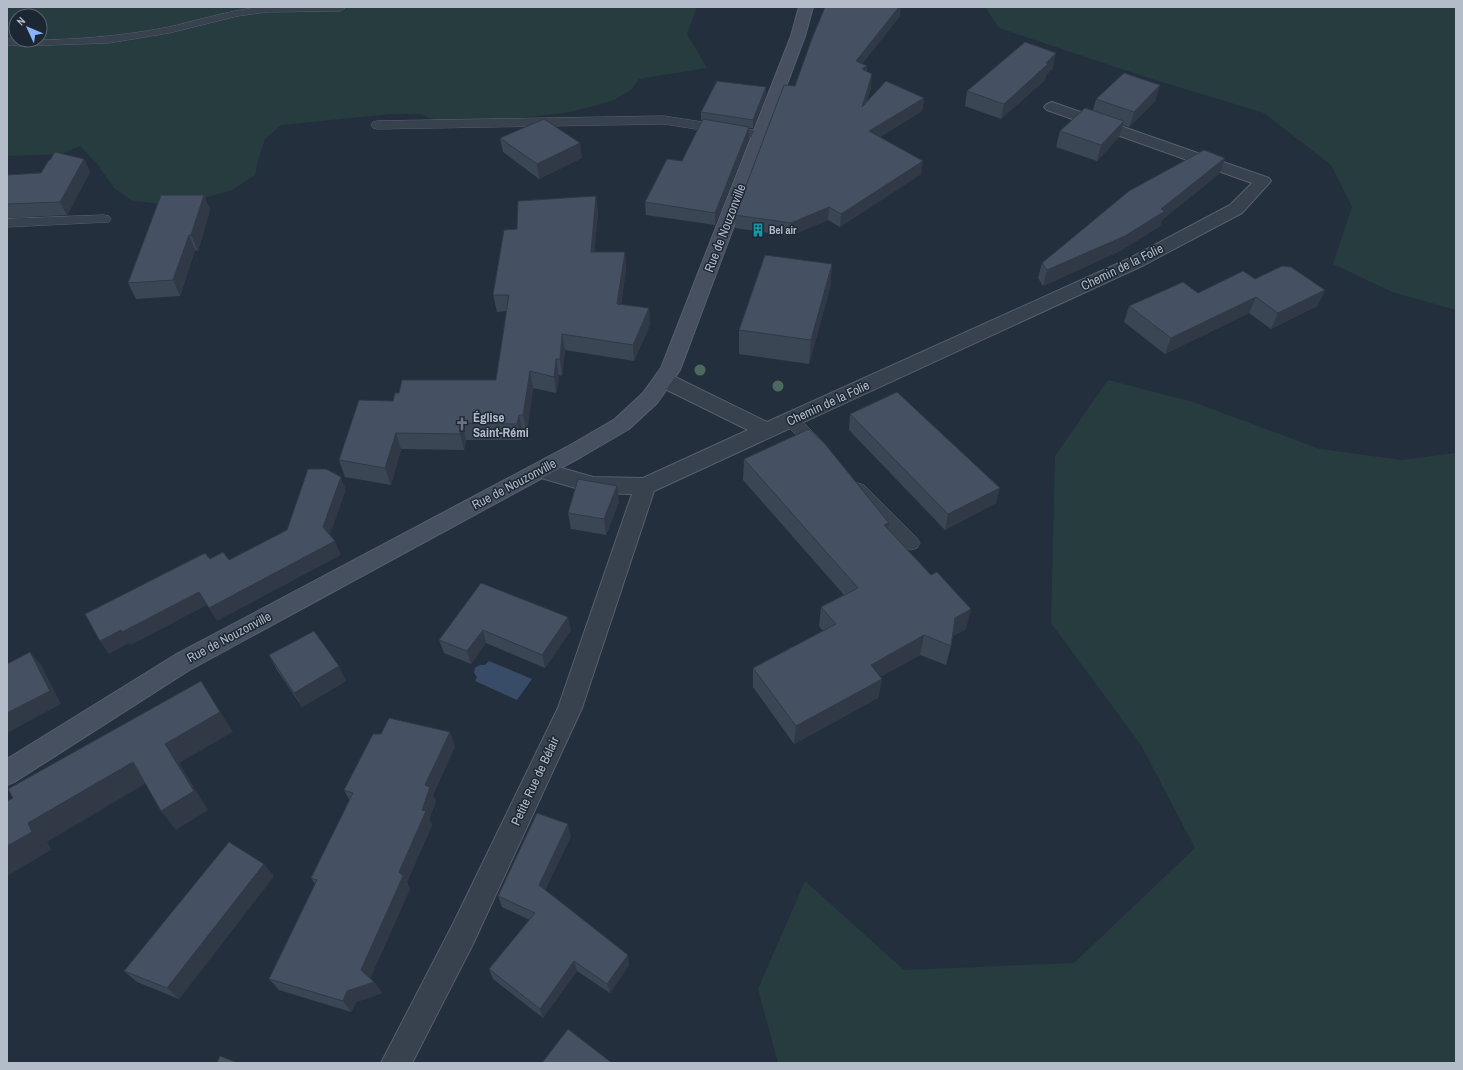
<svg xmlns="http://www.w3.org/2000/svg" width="1463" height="1070" viewBox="0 0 1463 1070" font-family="'Archivo Narrow',sans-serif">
  <rect width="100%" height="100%" fill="#242f3e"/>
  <g fill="#263c3f" fill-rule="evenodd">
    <path d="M7 7H697L687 34 707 68 639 79 631 90 614 100 587 108 564 113 508 119 443 124 420 114H391L281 125 265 139 259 157 255 175 232 190 194 201 164 204 133 201 114 188 97 164 80 146 61 154 7 156ZM16 16H40V40H16Z"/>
    <path d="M985 7H1456V310L1392 292 1333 264 1352 207 1331 165 1264 113 1149 78 999 28Z"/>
    <path d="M1108 380 1193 402 1320 449 1402 460 1456 453V1063H778L758 989 805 881 904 970 1074 963 1195 848 1141 745 1051 623 1055 456Z"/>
  </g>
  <path fill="#394c67" d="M489 661 532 679 517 700 475 681 477 677 474 673 475 668 480 665H485Z"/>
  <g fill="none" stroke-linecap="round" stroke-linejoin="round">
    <g stroke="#565f6c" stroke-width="1">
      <g id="lane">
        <path d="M259 7 345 8 340 11 267 12 238 16 169 33 109 43 21 46 7 45V39C57 42 118 37 169 27 199 20 228 11 259 7Z"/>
        <path d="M664 116 760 131 764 132 766 135 764 138 760 139 664 124 377 129 373 128 371 125 373 122 377 121Z"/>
        <path d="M104 215 109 216 111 219 109 222 7 227V219Z"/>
        <path d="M791 415 797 416 825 444 827 448 825 452 819 454 813 452 785 424 783 420 785 416Z"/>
        <path d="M858 483 864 485 917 538 920 543 917 548 911 550 905 548 852 493 850 489 852 485Z"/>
      </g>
    </g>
    <g stroke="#565f6c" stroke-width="2">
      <path id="street" d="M1052 102 1269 178 1271 181 1242 213 1142 266 654 491 582 708 473 944 412 1063H381L453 924 558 708 632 494 593 493 541 478 534 475 531 470 534 465 541 462 593 477 643 478 748 430 657 385 654 380 657 375 664 373 671 375 767 422 1130 258 1230 205 1252 183 1047 110 1044 107 1047 104Z"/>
    </g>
    <g stroke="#565f6c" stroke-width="2">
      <path id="secondary" d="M799 7H813L805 36 680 370 657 403 629 429 581 457 191 669 16 781 7 785V759L175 655 567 447 615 419 643 393 661 368 791 36Z"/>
    </g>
    <use href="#lane" fill="#38414e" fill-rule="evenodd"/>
    <use href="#street" fill="#38414e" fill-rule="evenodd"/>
    <use href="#secondary" fill="#465061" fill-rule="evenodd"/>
  </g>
  <g fill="#4b6a5d">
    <circle cx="700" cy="370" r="5.5"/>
    <circle cx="778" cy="386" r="5.5"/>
  </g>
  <g fill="#3b4654">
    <path d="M900 16 862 64 867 66V72L871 87 866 103 924 98 922 111 880 137 921 174 840 227 828 220 790 236 735 228V215L795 86Z"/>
    <path d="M1053 68 1046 75 1045 80 1001 119 965 106 967 91Z"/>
    <path d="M1160 85 1155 101 1129 127 1123 125 1119 137 1097 161 1056 147 1060 131 1093 110 1096 99Z"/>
    <path d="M766 87V95L753 128H749V139L715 225 646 215 645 202 682 161 702 120H701V112Z"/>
    <path d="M500 138 582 158 539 179 503 152Z"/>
    <path d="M84 159 90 172 67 215 7 218V175L41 173Z"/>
    <path d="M1220 173 1162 220 1160 226 1120 251 1043 286 1038 278 1042 263Z"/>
    <path d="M204 195 210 210 198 251 195 250 180 296 136 299 128 283Z"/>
    <path d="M596 196 598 213 594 252H625L626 268 621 305 649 308 650 325 634 361 565 350 562 376 559 375 556 393 533 388 527 432 522 431 521 440H466L464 450 401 449 391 485 345 477 339 460 393 401 399 393 496 380 507 311 497 312 493 295 517 229Z"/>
    <path d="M832 264 830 288 809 364 739 354V330Z"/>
    <path d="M1255 279 1325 290 1317 306 1271 329 1249 313 1165 354 1124 322 1129 306 1198 293Z"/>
    <path d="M850 414 996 503 945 530 849 430Z"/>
    <path d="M744 459 888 529 966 629 953 636 951 646 946 665 920 655 880 677 882 679 878 698 794 744 753 687V668L823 631 819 626 821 607 844 595 743 480Z"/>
    <path d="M619 502 606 535 571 529 568 513Z"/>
    <path d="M481 583 571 630 545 668 486 643 471 664 444 653 439 640Z"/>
    <path d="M269 655 346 681 302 707 277 670Z"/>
    <path d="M455 746 433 795 436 801 429 819 432 825 407 882 410 889 370 978 374 982 382 993 356 1002 351 1012 279 990 269 979 315 884 311 878 350 801 344 790Z"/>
    <path d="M571 836 545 890 629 965 610 993 577 971 543 1018 493 979 489 969 530 920 502 907 498 896Z"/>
    <path d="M274 876 179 999 137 982 124 971Z"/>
  </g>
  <g fill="#303945">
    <path d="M899 7H901L900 16 855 73 856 61Z"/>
    <path d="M1056 53 1053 68 1046 75 1045 80 1001 119 1004 104Z"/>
    <path d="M867 66 866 78 862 69Z"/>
    <path d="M872 74 871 87 861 119 862 107Z"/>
    <path d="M1160 85 1155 101 1129 127 1134 112Z"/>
    <path d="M766 87V95L753 128V120Z"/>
    <path d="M924 98 922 111 868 144 869 131Z"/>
    <path d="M1124 121 1119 137 1097 161 1101 145Z"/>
    <path d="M749 127V139L715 225V213Z"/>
    <path d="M580 143 582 158 539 179 537 164Z"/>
    <path d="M1225 158 1220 173 1162 220 1160 226 1120 251 1043 286 1047 270 1161 209Z"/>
    <path d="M84 159 90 172 67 215 60 202Z"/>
    <path d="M923 161 921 174 840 227 841 214Z"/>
    <path d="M204 195 210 210 198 251 191 235Z"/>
    <path d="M596 196 598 213 593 268 591 252Z"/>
    <path d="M829 207 828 220 790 236 791 223Z"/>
    <path d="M189 235 195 250 180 296 173 280Z"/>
    <path d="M625 252 626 268 619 321 617 304Z"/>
    <path d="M832 264 830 288 809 364 811 340Z"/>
    <path d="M1325 290 1317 306 1271 329 1278 313Z"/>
    <path d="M1256 297 1249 313 1165 354 1171 338Z"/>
    <path d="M649 308 650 325 634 361 633 345Z"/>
    <path d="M562 334 565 350 562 376 560 359Z"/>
    <path d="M556 359 559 375 556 393 554 377Z"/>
    <path d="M530 371 533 388 527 432 523 415Z"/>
    <path d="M519 415 522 431 521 440 517 424Z"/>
    <path d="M462 423 466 440 464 450 460 434Z"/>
    <path d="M396 433 401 449 391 485 385 468Z"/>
    <path d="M341 477 346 490 328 540 323 527Z"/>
    <path d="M617 486 619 502 606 535 604 519Z"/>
    <path d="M1000 488 996 503 945 530 948 514Z"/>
    <path d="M889 523 886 544 884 525Z"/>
    <path d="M335 541 341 555 217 621 209 608Z"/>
    <path d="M199 592 207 605 131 645 129 643 109 654 100 641Z"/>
    <path d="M971 609 966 629 950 638 955 618Z"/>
    <path d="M568 617 571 630 545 668 542 655Z"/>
    <path d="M483 630 486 643 471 664 467 651Z"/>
    <path d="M924 635 920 655 868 684 871 665Z"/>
    <path d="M30 652 41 665 61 704 7 733V713Z"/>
    <path d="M339 666 346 681 302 707 294 693Z"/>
    <path d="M882 679 878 698 794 744 796 726Z"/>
    <path d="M201 681 233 732 179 763 208 810 176 830 161 811 165 744Z"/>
    <path d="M450 732 455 746 433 795 436 801 429 819 432 825 407 882 410 889 369 981 361 970 399 872 422 810 425 785Z"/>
    <path d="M133 762 148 782 47 842 51 850 7 876V846L28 823Z"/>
    <path d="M568 824 571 836 543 895 539 885Z"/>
    <path d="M264 864 274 876 179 999 167 988Z"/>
    <path d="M628 955 629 965 610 993 607 984Z"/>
    <path d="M574 961 577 971 543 1018 540 1009Z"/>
    <path d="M374 982 382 993 356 1002 351 1012 343 1001 347 991Z"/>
  </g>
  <g fill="#455162" stroke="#303945">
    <path d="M825 7H899L856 61 867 66 862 69 872 74 862 107 886 81 924 98 869 131 923 161 841 214 829 207 791 223 735 215 784 85 795 86 811 41Z"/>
    <path d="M1025 42 1056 53 1046 63 1048 64 1004 104 967 91Z"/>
    <path d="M1124 73 1160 85 1134 112 1096 99Z"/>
    <path d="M717 81 766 87 753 120 701 112Z"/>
    <path d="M1085 108 1124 121 1101 145 1060 131Z"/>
    <path d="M544 119 580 143 537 164 500 138Z"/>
    <path d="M703 119 749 127 715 213 645 202 667 159 682 161Z"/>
    <path d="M1204 150 1225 158 1161 209 1165 211 1125 236 1047 270 1042 263 1129 191Z"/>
    <path d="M55 152 84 159 60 202 7 204V175L41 173 49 160H50Z"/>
    <path d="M161 195H204L191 235H189L173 280 128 283Z"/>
    <path d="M596 196 591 252H625L617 304 649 308 633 345 562 334 560 359H556L554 377 530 371 523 415H519L517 424 462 423 460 434 396 433 385 468 339 460 359 400 393 401 395 393H399L402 380H496L509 295H493L504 230 517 229 518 201Z"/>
    <path d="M765 255 832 264 811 340 739 330Z"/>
    <path d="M1282 266 1291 267 1325 290 1278 313 1256 297 1171 338 1129 306 1183 282 1198 293 1243 271 1255 279Z"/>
    <path d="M897 392 1000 488 948 514 850 414Z"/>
    <path d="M809 429 825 444 889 523 884 525 931 575 937 572 971 609 955 618 951 646 924 635 871 665 882 679 796 726 753 668 836 624 821 607 858 588 744 459Z"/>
    <path d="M308 469H326L341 477 323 527 335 541 209 608 199 592 122 632 121 630 100 641 85 614 205 553 210 559 223 552 229 560 287 530Z"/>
    <path d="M578 479 617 486 604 519 568 513Z"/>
    <path d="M481 583 568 617 542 655 483 630 467 651 439 640Z"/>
    <path d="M314 631 339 666 294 693 269 655Z"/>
    <path d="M30 652 50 691 7 713V664Z"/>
    <path d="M201 681 220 712 165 744 194 791 161 811 133 762 28 823 32 832 7 846V801L13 798 8 789Z"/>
    <path d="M389 718 450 732 425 785 430 787 422 810 426 811 399 872 403 876 361 970 374 982 347 991 343 1001 269 979 317 880 311 878 353 793 344 790 373 734H381Z"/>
    <path d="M537 813 568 824 539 885 628 955 607 984 574 961 540 1009 489 969 535 913 498 896Z"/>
    <path d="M229 842 264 864 167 988 124 971Z"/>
    <path d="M568 1029 612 1063H542Z"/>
    <path d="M220 1056 238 1063H217Z"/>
  </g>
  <defs>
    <g id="building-bare" transform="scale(1.08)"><path d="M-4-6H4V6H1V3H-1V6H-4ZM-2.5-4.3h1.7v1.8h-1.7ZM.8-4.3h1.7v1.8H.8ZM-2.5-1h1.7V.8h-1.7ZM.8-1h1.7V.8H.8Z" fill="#0f9aa8" stroke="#1d2633" stroke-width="2.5" paint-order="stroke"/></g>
    <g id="church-bare" transform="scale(1.08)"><path d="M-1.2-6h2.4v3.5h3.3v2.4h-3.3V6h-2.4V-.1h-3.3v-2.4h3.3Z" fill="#6b7280" stroke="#1d2633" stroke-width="2.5" paint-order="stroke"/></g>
  </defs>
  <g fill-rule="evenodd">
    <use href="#building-bare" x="758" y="230"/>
    <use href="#church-bare" x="462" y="424"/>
  </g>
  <g text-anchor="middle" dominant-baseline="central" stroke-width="3" stroke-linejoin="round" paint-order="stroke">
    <g font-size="11" font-weight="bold" fill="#b4bcc9" stroke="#1d2633" text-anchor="start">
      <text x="769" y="230">Bel air</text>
    </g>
    <g font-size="13" fill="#b4bcc9" stroke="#1d2633">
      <text transform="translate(725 228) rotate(-69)">Rue de Nouzonville</text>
      <text transform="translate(1122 267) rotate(-26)">Chemin de la Folie</text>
      <text transform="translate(828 403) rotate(-25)">Chemin de la Folie</text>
      <text transform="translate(514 484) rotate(-28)">Rue de Nouzonville</text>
      <text transform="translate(229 637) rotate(-28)">Rue de Nouzonville</text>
      <text transform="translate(535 781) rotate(-65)">Petite Rue de Bélair</text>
    </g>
    <g font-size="13" font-weight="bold" fill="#b4bcc9" stroke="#1d2633" text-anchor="start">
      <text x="473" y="417">Église<tspan x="473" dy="15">Saint-Rémi</tspan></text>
    </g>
  </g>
  <rect width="1463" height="1070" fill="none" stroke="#b4bcc9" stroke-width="16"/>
  <g transform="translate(28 28) rotate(314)"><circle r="19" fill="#1d2633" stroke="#59626f"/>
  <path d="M0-3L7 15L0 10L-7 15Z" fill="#8ab4f8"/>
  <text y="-6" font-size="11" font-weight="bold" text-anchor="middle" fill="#b4bcc9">N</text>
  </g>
</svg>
